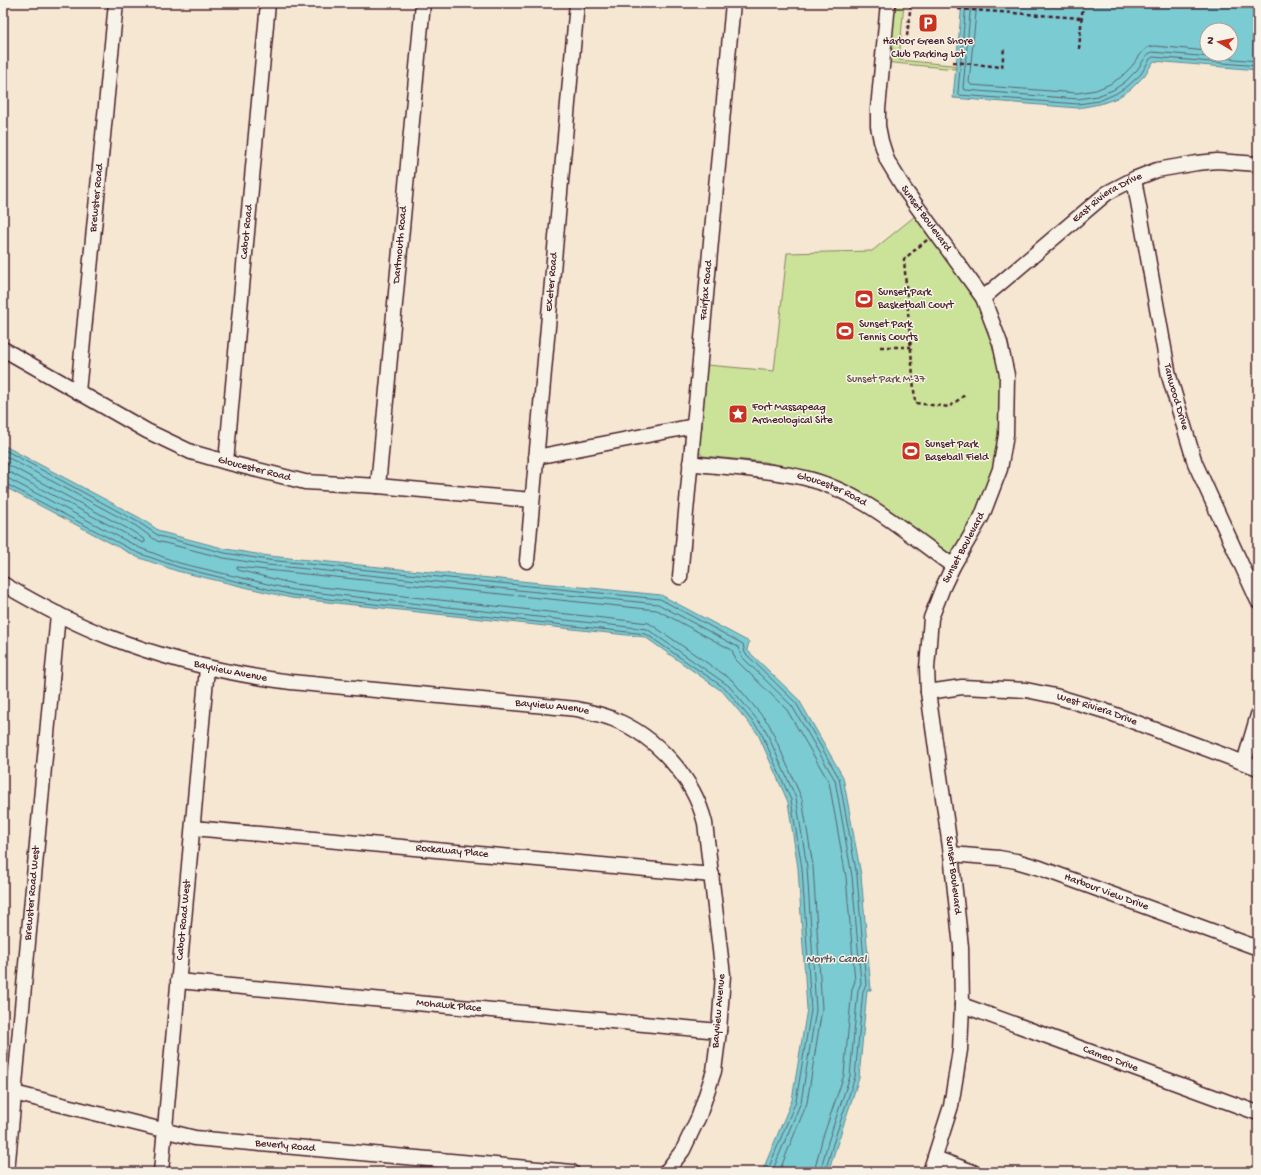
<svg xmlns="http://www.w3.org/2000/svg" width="1261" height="1175" viewBox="0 0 1261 1175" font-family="'Gochi Hand',sans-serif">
  <rect width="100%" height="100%" fill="#f5e7d2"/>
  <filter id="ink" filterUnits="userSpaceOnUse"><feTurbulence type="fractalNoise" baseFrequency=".025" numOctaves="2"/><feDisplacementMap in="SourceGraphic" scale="8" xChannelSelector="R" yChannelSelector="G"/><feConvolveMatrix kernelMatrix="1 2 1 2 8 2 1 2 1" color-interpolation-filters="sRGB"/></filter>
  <g filter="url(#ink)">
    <g fill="#cae399" stroke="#8a8162">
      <path d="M889 3H904L899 60 951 65 956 66 955 69 884 62Z"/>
      <path d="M915 216 977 299 993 341 1001 377 999 437 991 476 976 517 951 558 868 497 824 476 765 462 703 456 699 452 707 365 774 371 787 253 872 251Z"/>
    </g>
    <g fill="#7acbd2" stroke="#67868f" fill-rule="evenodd">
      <path d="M962 3H1258V70L1154 61 1144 76 1131 89 1117 98 1100 104 1078 108 953 98ZM1207 30H1231V54H1207Z"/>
      <path d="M3 445 140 518 161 532 226 549 269 556 661 595 749 642 747 650 799 700 843 777 861 875 871 990H867L859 1078 828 1172H762L792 1100 807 1009 798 868 788 802 758 734 723 692 645 637 291 598 177 571 137 557 3 486Z"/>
    </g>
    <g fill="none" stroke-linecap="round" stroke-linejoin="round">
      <g stroke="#5d646e" stroke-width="1">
        <path d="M966 3 958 92 959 95 1078 104 1099 101 1115 94 1128 86 1141 74 1150 59 1153 57 1258 66"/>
        <path d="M971 3 963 88 965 90 1078 99 1097 96 1113 90 1125 82 1137 70 1147 55 1152 52 1258 61"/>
        <path d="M977 3 969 82 971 85 1077 93 1096 90 1110 84 1121 77 1132 66 1144 50 1149 47 1155 46 1207 51"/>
        <path d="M3 449 138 522 159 536 225 553 268 560 660 599 743 644 745 653 796 703 839 778 857 876 866 985 863 991 855 1077 833 1144 825 1172"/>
        <path d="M3 455 136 526 157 541 224 558 267 565 658 604 738 647 741 656 792 706 835 780 852 876 861 983 858 990 850 1076 828 1142 820 1172"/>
        <path d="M3 462 132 531 145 540V542L143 543 11 473 3 472"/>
        <path d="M3 478 9 479 140 548 179 563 293 590 647 629 729 686 765 729 796 798 807 867 816 1010 801 1102 772 1172"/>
        <path d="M3 483 6 484 138 553 178 567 292 595 646 634 726 689 761 732 791 800 802 868 811 1010 796 1101 767 1172"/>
        <path d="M779 1172 807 1103 822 1009 813 866 802 799 769 724 732 680 649 623 294 584 238 570 237 567 657 610 732 650 736 660 787 710 829 782 846 877 855 981 852 989 844 1075 822 1140 814 1172"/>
      </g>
      <g stroke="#4a1f2b" stroke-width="17">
        <g id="minor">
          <path id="s1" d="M888 3 878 109V126L881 141 887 160 905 190 983 298 1000 343 1007 375 1006 435 1000 469 982 516 953 566 943 587 931 618 927 668 928 692 951 854 961 947 962 1005 960 1050 951 1106 930 1172"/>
          <path id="s2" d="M1134 179 1169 376 1195 463 1258 601"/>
          <path id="s3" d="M983 298 1107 193 1134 179 1157 170 1197 163 1217 161 1258 164"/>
          <path id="s4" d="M3 349 147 431 191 452 226 462 305 482 378 486 532 500"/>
          <path id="s5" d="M78 392 116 3"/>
          <path d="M536 457 694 426"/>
          <path id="s6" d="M226 462 268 3"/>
          <path id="s7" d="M690 463C727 468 768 469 805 478 860 491 907 533 953 566"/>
          <path id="s8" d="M378 486 423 3"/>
          <path id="s9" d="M527 561 577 3"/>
          <path id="s10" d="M680 577 733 3"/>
          <path id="s11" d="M3 584C37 604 72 623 109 637 168 660 229 674 291 682L577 709C589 712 601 714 613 719 656 736 694 778 705 823L723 975 719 1031 714 1071 699 1116 683 1150 666 1172"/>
          <path id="s12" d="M928 692 962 687 1026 690 1055 696 1105 711 1258 768"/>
          <path d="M1244 763 1258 715"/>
          <path id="s13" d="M193 828 712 875"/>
          <path id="s14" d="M951 854 999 858 1016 861 1040 868 1258 948"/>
          <path id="s15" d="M178 981 719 1031"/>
          <path id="s16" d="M962 1005 1258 1113"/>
          <path id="s17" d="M3 1092 14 1093 195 1138 572 1172"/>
          <path d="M935 1158 973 1172"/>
          <path id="s18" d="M7 1172 58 614"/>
          <path id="s19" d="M161 1172 207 668"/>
        </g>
      </g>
      <g stroke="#4a1f2b" stroke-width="2.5" stroke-dasharray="4 3" stroke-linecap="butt">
        <path d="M958 9 1081 18"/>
        <path d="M907 36 911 3 956 7"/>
        <path d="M1079 49 1083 3"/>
        <path d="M953 62 1002 67 1004 48"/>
        <path d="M927 240 904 259 915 403 949 407 966 394"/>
        <path d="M880 347H911"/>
      </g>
      <use href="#minor" stroke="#f7f3e8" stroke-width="14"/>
    </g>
  </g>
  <defs>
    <g id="parking-square" transform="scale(1)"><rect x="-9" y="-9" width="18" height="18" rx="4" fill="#c8321e" stroke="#f7f3e8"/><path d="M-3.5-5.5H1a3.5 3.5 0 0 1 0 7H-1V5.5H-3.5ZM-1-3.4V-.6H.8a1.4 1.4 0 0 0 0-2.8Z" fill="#fff"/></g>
    <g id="stadium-square" transform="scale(1)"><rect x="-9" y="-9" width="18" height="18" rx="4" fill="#c8321e" stroke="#f7f3e8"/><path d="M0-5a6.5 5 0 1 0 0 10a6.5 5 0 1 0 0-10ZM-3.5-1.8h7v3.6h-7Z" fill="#fff"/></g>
    <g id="sight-square" transform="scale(1)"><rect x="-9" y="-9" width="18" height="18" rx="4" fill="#c8321e" stroke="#f7f3e8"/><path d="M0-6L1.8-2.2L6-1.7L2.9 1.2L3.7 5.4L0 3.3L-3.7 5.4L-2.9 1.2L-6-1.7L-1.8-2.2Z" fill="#fff"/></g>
  </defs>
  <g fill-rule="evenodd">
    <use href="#parking-square" x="928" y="23"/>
    <use href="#stadium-square" x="864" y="299"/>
    <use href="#stadium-square" x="845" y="331"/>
    <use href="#sight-square" x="738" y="414"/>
    <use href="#stadium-square" x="911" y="451"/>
  </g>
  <g text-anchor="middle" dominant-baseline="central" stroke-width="3" stroke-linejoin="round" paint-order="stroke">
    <g font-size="11" fill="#4a1f2b" stroke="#f7f3e8" text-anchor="start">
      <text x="928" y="42" text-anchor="middle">Harbor Green Shore<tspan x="928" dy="13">Club Parking Lot</tspan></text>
      <text x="878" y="293">Sunset Park<tspan x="878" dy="13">Basketball Court</tspan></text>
      <text x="859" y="325">Sunset Park<tspan x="859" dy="13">Tennis Courts</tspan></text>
      <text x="752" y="408">Fort Massapeag<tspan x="752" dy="13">Archeological Site</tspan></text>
      <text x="925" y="445">Sunset Park<tspan x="925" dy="13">Baseball Field</tspan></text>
    </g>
    <g font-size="11" fill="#4a1f2b" stroke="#f7f3e8">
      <text stroke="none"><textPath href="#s5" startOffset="195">Brewster Road</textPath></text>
      <text stroke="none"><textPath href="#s3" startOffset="160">East Riviera Drive</textPath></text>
      <text stroke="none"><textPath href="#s1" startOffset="229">Sunset Boulevard</textPath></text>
      <text stroke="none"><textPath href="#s6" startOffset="231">Cabot Road</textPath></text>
      <text stroke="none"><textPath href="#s8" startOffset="242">Dartmouth Road</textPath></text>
      <text stroke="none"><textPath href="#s9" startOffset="280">Exeter Road</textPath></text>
      <text stroke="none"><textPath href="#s10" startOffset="288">Fairfax Road</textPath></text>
      <text stroke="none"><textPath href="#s2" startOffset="222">Tanwood Drive</textPath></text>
      <text stroke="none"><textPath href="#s4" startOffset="280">Gloucester Road</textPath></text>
      <text stroke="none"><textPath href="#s7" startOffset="145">Gloucester Road</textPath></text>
      <text transform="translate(964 548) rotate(-62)">Sunset Boulevard</text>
      <text stroke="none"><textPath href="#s11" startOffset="245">Bayview Avenue</textPath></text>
      <text stroke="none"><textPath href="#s11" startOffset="569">Bayview Avenue</textPath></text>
      <text stroke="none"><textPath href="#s12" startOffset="172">West Riviera Drive</textPath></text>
      <text stroke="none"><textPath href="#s13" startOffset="260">Rockaway Place</textPath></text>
      <text stroke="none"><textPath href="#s1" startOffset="926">Sunset Boulevard</textPath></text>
      <text stroke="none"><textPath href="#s14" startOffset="161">Harbour View Drive</textPath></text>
      <text stroke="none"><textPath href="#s18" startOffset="280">Brewster Road West</textPath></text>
      <text stroke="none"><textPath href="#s19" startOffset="253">Cabot Road West</textPath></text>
      <text stroke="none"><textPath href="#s15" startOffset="272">Mohawk Place</textPath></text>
      <text transform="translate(719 1011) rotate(-85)">Bayview Avenue</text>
      <text stroke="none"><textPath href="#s16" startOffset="158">Cameo Drive</textPath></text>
      <text stroke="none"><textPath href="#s17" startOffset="288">Beverly Road</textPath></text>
    </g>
    <g font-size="11" fill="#6a5046" stroke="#f7f3e8">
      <text x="886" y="380">Sunset Park M-37</text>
    </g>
    <g font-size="12" font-style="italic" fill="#58535d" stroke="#f7f3e8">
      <text x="836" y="960">North Canal</text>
    </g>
  </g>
  <rect width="1261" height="1175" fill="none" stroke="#f7f3e8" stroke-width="16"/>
  <rect x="8" y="8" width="1245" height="1159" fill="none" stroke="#4a1f2b" stroke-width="1.5" filter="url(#ink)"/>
  <g transform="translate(1219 42) rotate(279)"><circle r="19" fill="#f7f3e8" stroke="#b29e9c"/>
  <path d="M0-3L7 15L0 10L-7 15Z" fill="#c8321e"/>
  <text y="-6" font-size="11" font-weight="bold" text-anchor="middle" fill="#4a1f2b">N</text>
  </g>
</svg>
